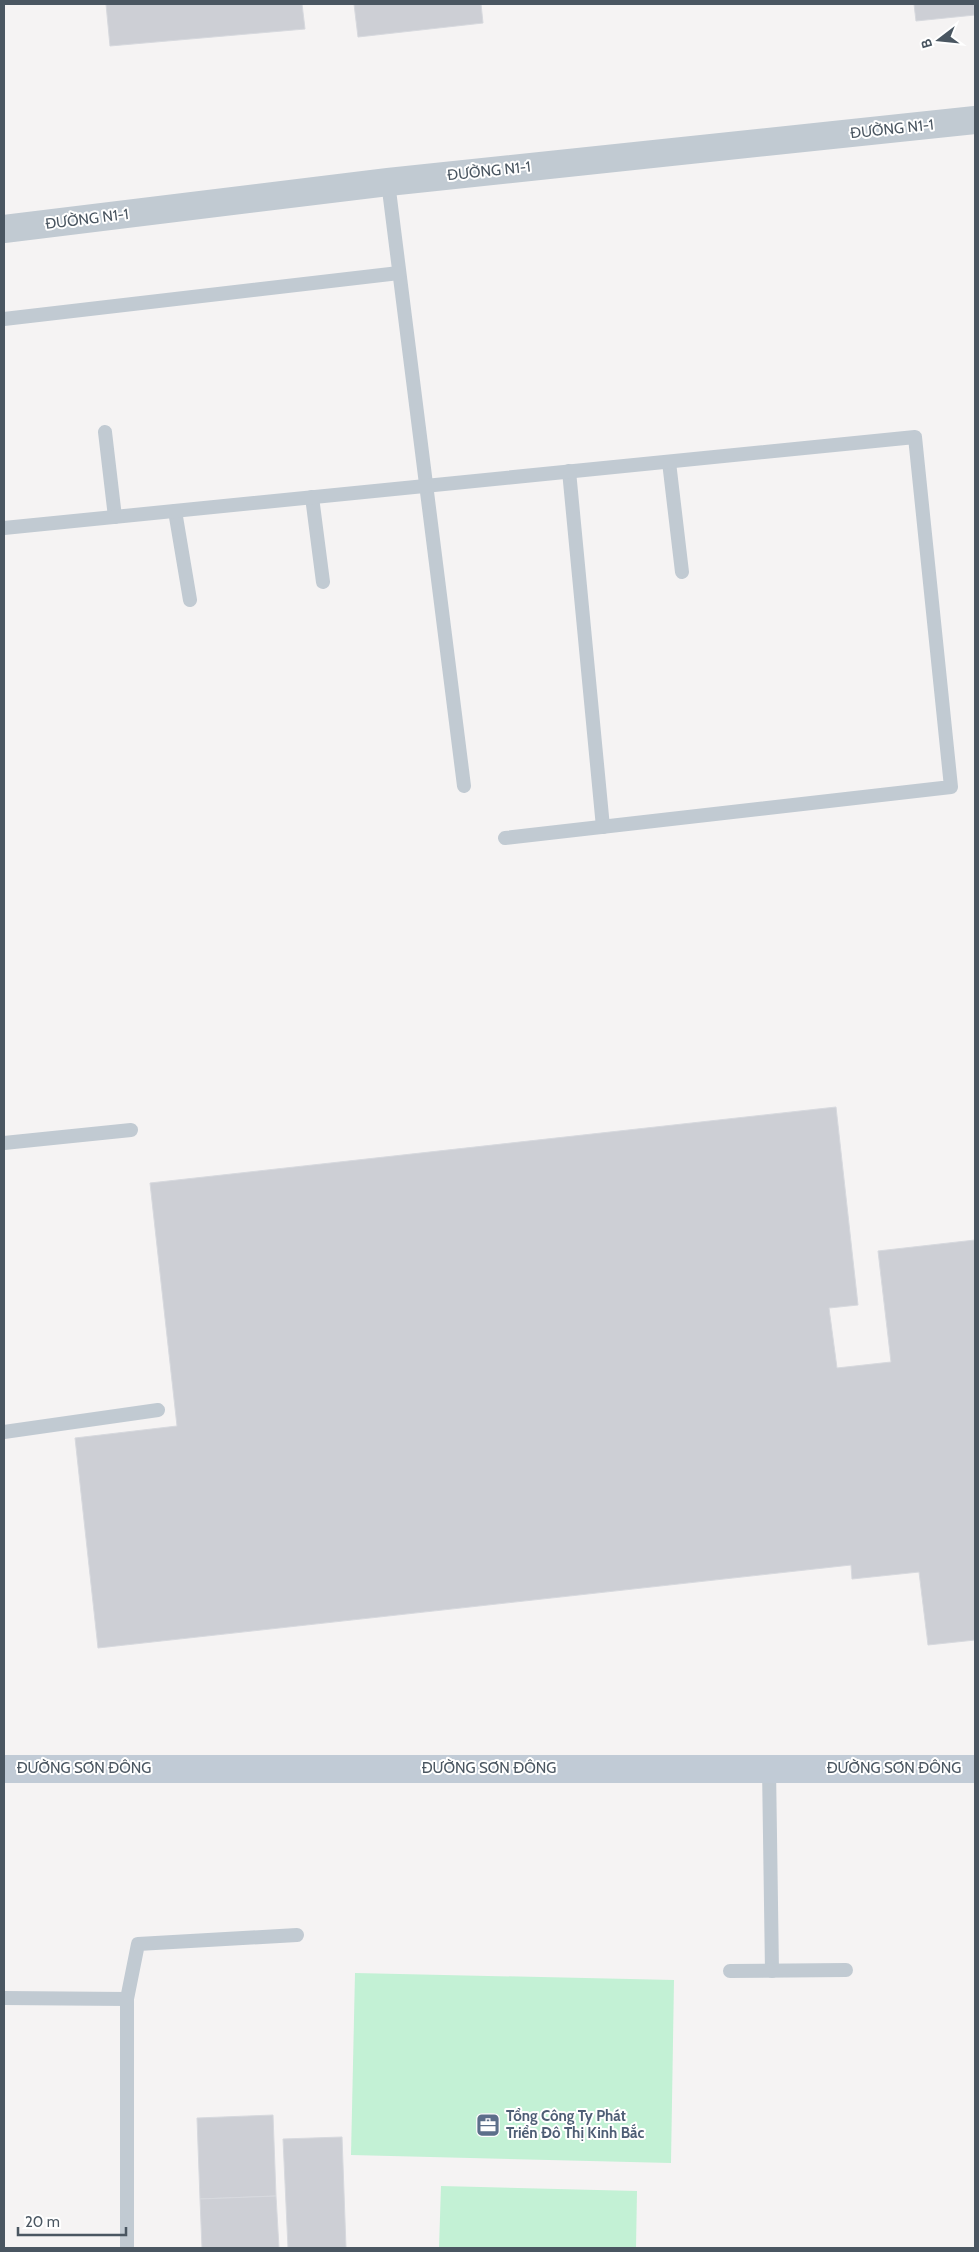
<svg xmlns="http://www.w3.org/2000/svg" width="979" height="2252" viewBox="0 0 979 2252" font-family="Cabin,sans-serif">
  <rect width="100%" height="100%" fill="#f5f3f3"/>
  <g fill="#c3f1d5">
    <path d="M355 1973 674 1980 671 2163 351 2155Z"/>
    <path d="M441 2186 637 2191 636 2248H439Z"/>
  </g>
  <g fill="#cdcfd5" stroke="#d7d9de">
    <path d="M106 4H302L305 29 110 46Z"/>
    <path d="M354 4H481L483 23 358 37Z"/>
    <path d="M914 4H975V15L916 21Z"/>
    <path d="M836 1107 858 1305 829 1308 837 1368 891 1362 878 1251 975 1240V1640L928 1645 919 1572 852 1579 851 1565 98 1648 75 1438 177 1426 150 1183Z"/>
    <path d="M273 2115 276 2196 200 2199 197 2118Z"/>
    <path d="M342 2137 346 2248H288L283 2139Z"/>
    <path d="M276 2196 279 2248H202L200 2199Z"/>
  </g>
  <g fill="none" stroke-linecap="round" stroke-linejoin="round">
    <g stroke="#c1cad2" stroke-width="14">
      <path d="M388 182 464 786"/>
      <path d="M4 319 399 273"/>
      <path d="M105 432 115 517"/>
      <path d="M669 462 682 572"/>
      <path d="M569 471 603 827"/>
      <path d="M312 497 323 582"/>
      <path d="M175 511 190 600"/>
      <path d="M4 528 915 437 951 787 505 838"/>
      <path d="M4 1143 131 1130"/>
      <path d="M4 1432 158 1410"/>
      <path d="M769 1768 772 1971"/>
      <path d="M730 1971 846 1970"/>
      <path d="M4 1998 127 1999"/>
      <path d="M127 2248V1999L138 1944 297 1935"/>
    </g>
    <path stroke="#c1cad2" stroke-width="28" d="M4 229 388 182 975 120"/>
    <path stroke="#c1cbd6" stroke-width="28" d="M4 1769H975"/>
  </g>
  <defs>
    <g id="office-square" transform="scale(1.25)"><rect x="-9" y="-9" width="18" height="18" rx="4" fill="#5c6f8a" stroke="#fff"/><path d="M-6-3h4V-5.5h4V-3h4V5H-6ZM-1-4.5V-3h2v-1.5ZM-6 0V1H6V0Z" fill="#fff"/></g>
  </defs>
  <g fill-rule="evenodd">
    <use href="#office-square" x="488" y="2125"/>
  </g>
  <g text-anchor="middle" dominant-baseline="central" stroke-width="4" stroke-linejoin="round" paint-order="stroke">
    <g font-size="15" fill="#4a5661" stroke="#fff">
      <text transform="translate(892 129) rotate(-6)">ĐƯỜNG N1-1</text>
      <text transform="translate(489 171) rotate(-6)">ĐƯỜNG N1-1</text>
      <text transform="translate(87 219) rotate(-7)">ĐƯỜNG N1-1</text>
      <text x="84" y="1768">ĐƯỜNG SƠN ĐÔNG</text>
      <text x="489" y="1768">ĐƯỜNG SƠN ĐÔNG</text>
      <text x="894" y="1768">ĐƯỜNG SƠN ĐÔNG</text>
    </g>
    <g font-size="15" font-weight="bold" fill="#4e5e75" stroke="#fff" text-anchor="start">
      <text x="506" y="2116">Tổng Công Ty Phát<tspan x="506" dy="17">Triển Đô Thị Kinh Bắc</tspan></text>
    </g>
  </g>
  <rect width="979" height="2252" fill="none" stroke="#4a5661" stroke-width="10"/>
  <g transform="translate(939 40) rotate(254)" stroke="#ffffff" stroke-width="4" paint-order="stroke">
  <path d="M0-4L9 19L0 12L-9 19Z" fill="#4a5661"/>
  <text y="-8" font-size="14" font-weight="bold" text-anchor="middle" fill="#4a5661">B</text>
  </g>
  <path d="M18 2227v8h108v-8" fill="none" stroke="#4a5661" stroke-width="2.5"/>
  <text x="25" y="2227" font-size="15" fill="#4a5661" stroke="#ffffff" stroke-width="4" paint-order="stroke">20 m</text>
</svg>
